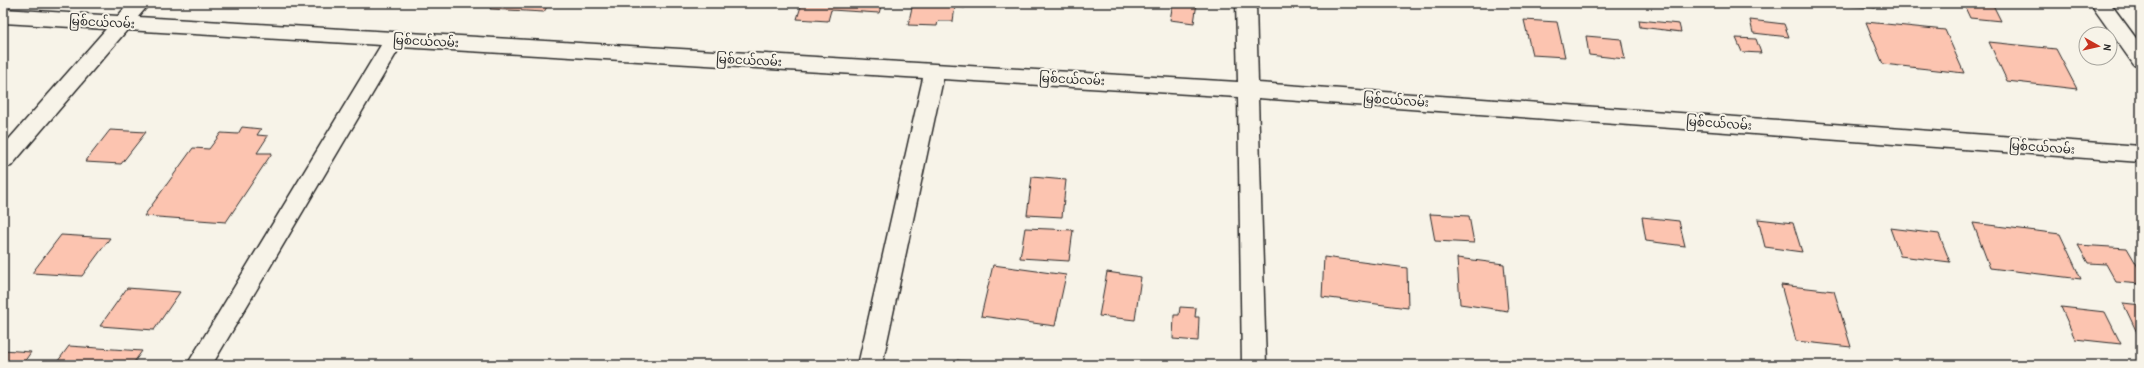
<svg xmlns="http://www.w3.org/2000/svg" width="2144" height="368" viewBox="0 0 2144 368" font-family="'Patrick Hand','Noto Sans Myanmar',sans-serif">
  <rect width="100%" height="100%" fill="#f7f3e8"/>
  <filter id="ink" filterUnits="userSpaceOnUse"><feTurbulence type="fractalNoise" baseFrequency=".025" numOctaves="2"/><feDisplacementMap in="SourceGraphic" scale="8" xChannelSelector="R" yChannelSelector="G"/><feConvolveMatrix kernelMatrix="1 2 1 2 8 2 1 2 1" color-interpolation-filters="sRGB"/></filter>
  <g filter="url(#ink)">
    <g fill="#fcc4b0" stroke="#2b2b2b">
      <path d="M493 3H549L544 12 490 9Z"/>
      <path d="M802 3H882L879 13 831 10 828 21 797 19Z"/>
      <path d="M913 3H965V8L955 7 953 21H938L937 26 908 25Z"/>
      <path d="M1173 3H1197L1194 23 1170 20Z"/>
      <path d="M1835 3H1873L1875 8 1835 4Z"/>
      <path d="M1963 3H1992L2001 21 1970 18Z"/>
      <path d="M1524 20 1557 22 1565 57 1532 55Z"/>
      <path d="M1639 20 1679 24 1681 32 1640 27Z"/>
      <path d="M1750 20 1784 24 1789 37 1753 33Z"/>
      <path d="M1866 22 1945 30 1964 73 1883 64Z"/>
      <path d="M1586 36 1621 39 1625 59 1589 55Z"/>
      <path d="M1736 38 1756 39 1761 53 1742 52Z"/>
      <path d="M1989 42 2056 49 2077 89 2007 81Z"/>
      <path d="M242 127 261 129 257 135 268 136 257 153H272L226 222 144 216 193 148 209 149 221 133 238 134Z"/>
      <path d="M110 130 146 132 121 164 85 162Z"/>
      <path d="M1032 177 1066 180 1062 217 1027 215Z"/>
      <path d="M1430 214 1469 216 1474 243 1435 241Z"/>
      <path d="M1642 217 1679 221 1685 246 1646 241Z"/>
      <path d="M1758 219 1793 223 1802 252 1765 247Z"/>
      <path d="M1973 223 2060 234 2081 279 1990 268Z"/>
      <path d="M1025 228 1073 230 1069 261 1020 258Z"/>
      <path d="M1890 228 1939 234 1950 262 1900 256Z"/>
      <path d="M61 235 110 238 82 276 32 273Z"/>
      <path d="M2078 245 2127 248 2141 272V284L2116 282 2106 264 2088 263Z"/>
      <path d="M1324 257 1407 268 1408 308 1322 297Z"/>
      <path d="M1457 258 1504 264 1508 311 1460 304Z"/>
      <path d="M993 265 1066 275 1055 326 981 316Z"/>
      <path d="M1107 272 1141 277 1135 320 1099 316Z"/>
      <path d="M1781 285 1834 291 1851 347 1796 341Z"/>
      <path d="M127 288 180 292 154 330 100 326Z"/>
      <path d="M2123 303 2141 305V341Z"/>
      <path d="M1180 307 1196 308 1195 317H1199L1198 341 1173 339 1174 315H1179Z"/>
      <path d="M2061 307 2105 312 2121 344 2075 339Z"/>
      <path d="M69 346 142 351 132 365H55Z"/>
      <path d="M3 350 31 352 22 365H3Z"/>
      <path d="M957 360 991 365H956Z"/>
    </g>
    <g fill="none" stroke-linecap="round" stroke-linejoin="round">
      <g stroke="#2b2b2b" stroke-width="3">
        <g id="street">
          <path d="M129 3H150L138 17 1238 82 1236 3H1256L1258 83 2141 146V162L1258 98 1266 365H1242L1238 97 943 79 882 365H858L923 78 400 47 212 365H187L381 45 127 30 11 166 3 168V146L106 29 3 23V9L118 16Z"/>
          <path d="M2090 3H2110L2141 45V67L2134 65Z"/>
        </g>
      </g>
      <use href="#street" fill="#f7f3e8" fill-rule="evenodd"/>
    </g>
  </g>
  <g text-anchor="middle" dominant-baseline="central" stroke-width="4" stroke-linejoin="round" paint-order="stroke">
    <g font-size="12" fill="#2b2b2b" stroke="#f7f3e8">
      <text transform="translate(102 22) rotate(3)">မြစ်ငယ်လမ်း</text>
      <text transform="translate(426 41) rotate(3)">မြစ်ငယ်လမ်း</text>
      <text transform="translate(749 60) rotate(3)">မြစ်ငယ်လမ်း</text>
      <text transform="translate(1072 79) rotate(3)">မြစ်ငယ်လမ်း</text>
      <text transform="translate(1396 100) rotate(4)">မြစ်ငယ်လမ်း</text>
      <text transform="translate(1719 123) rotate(4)">မြစ်ငယ်လမ်း</text>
      <text transform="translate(2042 147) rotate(4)">မြစ်ငယ်လမ်း</text>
    </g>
  </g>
  <rect width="2144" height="368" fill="none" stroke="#f7f3e8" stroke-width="16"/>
  <rect x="8" y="8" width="2128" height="352" fill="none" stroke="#2b2b2b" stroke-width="1.5" filter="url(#ink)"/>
  <g transform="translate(2098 46) rotate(98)"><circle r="19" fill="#f7f3e8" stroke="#a5a39c"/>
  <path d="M0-3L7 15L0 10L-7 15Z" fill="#c8321e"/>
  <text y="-6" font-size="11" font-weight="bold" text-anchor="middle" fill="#2b2b2b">N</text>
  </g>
</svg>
